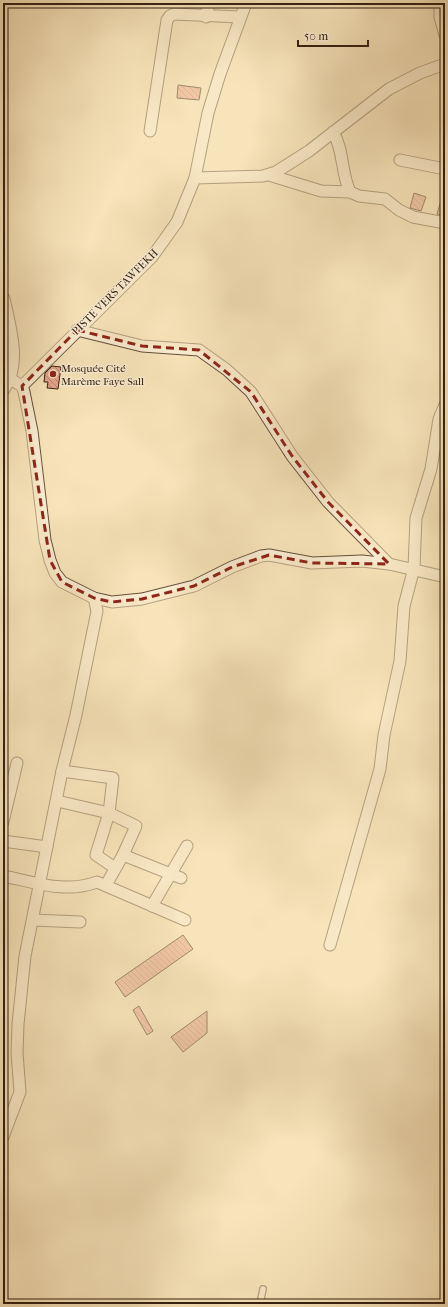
<svg xmlns="http://www.w3.org/2000/svg" width="448" height="1307" viewBox="0 0 448 1307" font-family="'IM FELL French Canon',serif">
  <defs>
    <pattern id="building-back-hatch" width="6" height="6" patternUnits="userSpaceOnUse"><rect width="6" height="6" fill="#e8a48f"/><path d="M-1 5l2 2M0 0l6 6M5-1l2 2" fill="none" stroke="#bd8573"/></pattern>
  </defs>
  <rect width="100%" height="100%" fill="#f8e4ba"/>
  <filter id="stains"><feTurbulence type="fractalNoise" baseFrequency=".005" numOctaves="4"/><feColorMatrix values="0 0 0 0 .2 0 0 0 0 .09 0 0 0 0 .02 0 0 0 .5 -.17"/></filter>
  <radialGradient id="worn" r=".72"><stop offset=".6" stop-color="#630" stop-opacity="0"/><stop offset="1" stop-color="#630" stop-opacity=".3"/></radialGradient>
  <g fill="url(#building-back-hatch)" stroke="#332011">
    <path d="M178 85 201 88 199 100 177 98Z"/>
    <path d="M414 193 426 197 421 211 410 208Z"/>
    <path d="M443 194H445V216L437 214Z"/>
    <path d="M52 366 61 367 58 389 47 388 48 382H44L45 373Z"/>
    <path d="M183 935 193 949 125 997 115 982Z"/>
    <path d="M139 1006 153 1031 147 1035 133 1010Z"/>
    <path d="M207 1011V1033L183 1052 171 1037Z"/>
  </g>
  <g fill="none" stroke-linecap="round" stroke-linejoin="round">
    <g stroke="#64513b" stroke-width="8">
      <path id="service" d="M260 1304 263 1289"/>
    </g>
    <g stroke="#64513b" stroke-width="13">
      <g id="minor">
        <path d="M440 3V17L445 35"/>
        <path d="M206 17 209 3"/>
        <path d="M150 131 167 20 170 16 174 14 240 17"/>
        <path d="M333 132C344 150 341 173 350 192"/>
        <path d="M400 160 445 169"/>
        <path d="M269 175 321 191 350 192 359 196 385 199 399 210 413 217 445 223"/>
        <path d="M195 178 263 176 276 172 309 151 389 89 420 73 445 64"/>
        <path d="M77 330 142 346 199 350 227 370 251 392 292 456 328 502 389 564"/>
        <path d="M3 377 10 379 22 386 24 392 32 431 45 540 50 560 55 573 62 582 94 598 97 611 76 715 62 771 25 956 18 1024 17 1053 20 1092 3 1137"/>
        <path d="M22 386 152 257 177 222 195 178 208 113 220 74 246 3"/>
        <path d="M94 598 112 602 142 599 194 586 232 567 261 556 269 555 312 563 362 561 389 564 445 577"/>
        <path d="M62 771 113 778 109 813 96 855 115 868"/>
        <path d="M57 801 109 813 136 826 123 855 106 885"/>
        <path d="M3 822 17 763"/>
        <path d="M3 841 47 847"/>
        <path d="M123 855 181 878"/>
        <path d="M3 876C35 882 65 894 97 882L185 920"/>
        <path d="M152 906 187 846"/>
        <path d="M33 920 80 922"/>
        <path d="M330 945 380 769 384 735 400 661 404 606 414 568 416 518 431 469 439 419 445 405"/>
      </g>
    </g>
    <g stroke="#64513b" stroke-width="15">
      <path id="tertiary" d="M3 299C9 326 21 365 3 389"/>
    </g>
    <use href="#service" stroke="#faedd2" stroke-width="5.5"/>
    <use href="#minor" stroke="#faedd2" stroke-width="11"/>
    <use href="#tertiary" stroke="#faedd2" stroke-width="13"/>
  </g>
  <path d="M0 0H448V1307H0ZM77 330 142 346 199 350 251 392 292 456 328 502 389 564 312 563 269 555 232 567 194 586 142 599 112 602 94 598 62 582 50 560 22 386Z" fill="#f8e4ba" fill-opacity=".55" fill-rule="evenodd"/>
  <path fill="none" stroke="#8f2418" stroke-width="3" stroke-dasharray="8 5" stroke-linejoin="round" d="M77 330 142 346 199 350 251 392 292 456 328 502 389 564 312 563 269 555 232 567 194 586 142 599 112 602 94 598 62 582 50 560 22 386Z"/>
  <circle fill="#8f2418" stroke="#faedd2" stroke-width="1.5" cx="53" cy="374" r="4"/>
  <g text-anchor="middle" dominant-baseline="central" stroke-width="3" stroke-linejoin="round" paint-order="stroke">
    <g font-size="11" fill="#332011" stroke="#faedd2">
      <text transform="translate(115 292) rotate(-45)">PISTE VERS TAWFEKH</text>
    </g>
    <g font-size="11" fill="#332011" stroke="#faedd2" text-anchor="start">
      <text x="61" y="368">Mosquée Cité<tspan x="61" dy="13">Marème Faye Sall</tspan></text>
    </g>
  </g>
  <rect width="448" height="1307" fill="none" stroke="#f8e4ba" stroke-width="16"/>
  <rect x="4" y="4" width="440" height="1299" fill="none" stroke="#332011" stroke-width="2"/>
  <rect x="8" y="8" width="432" height="1291" fill="none" stroke="#332011"/>
  <path d="M298 40v6h70v-6" fill="none" stroke="#332011" stroke-width="2"/>
  <text x="304" y="40" font-size="12" fill="#332011" stroke="#faedd2" stroke-width="3" paint-order="stroke">50 m</text>
  <rect width="100%" height="100%" filter="url(#stains)"/>
  <rect width="100%" height="100%" fill="url(#worn)"/>
</svg>
